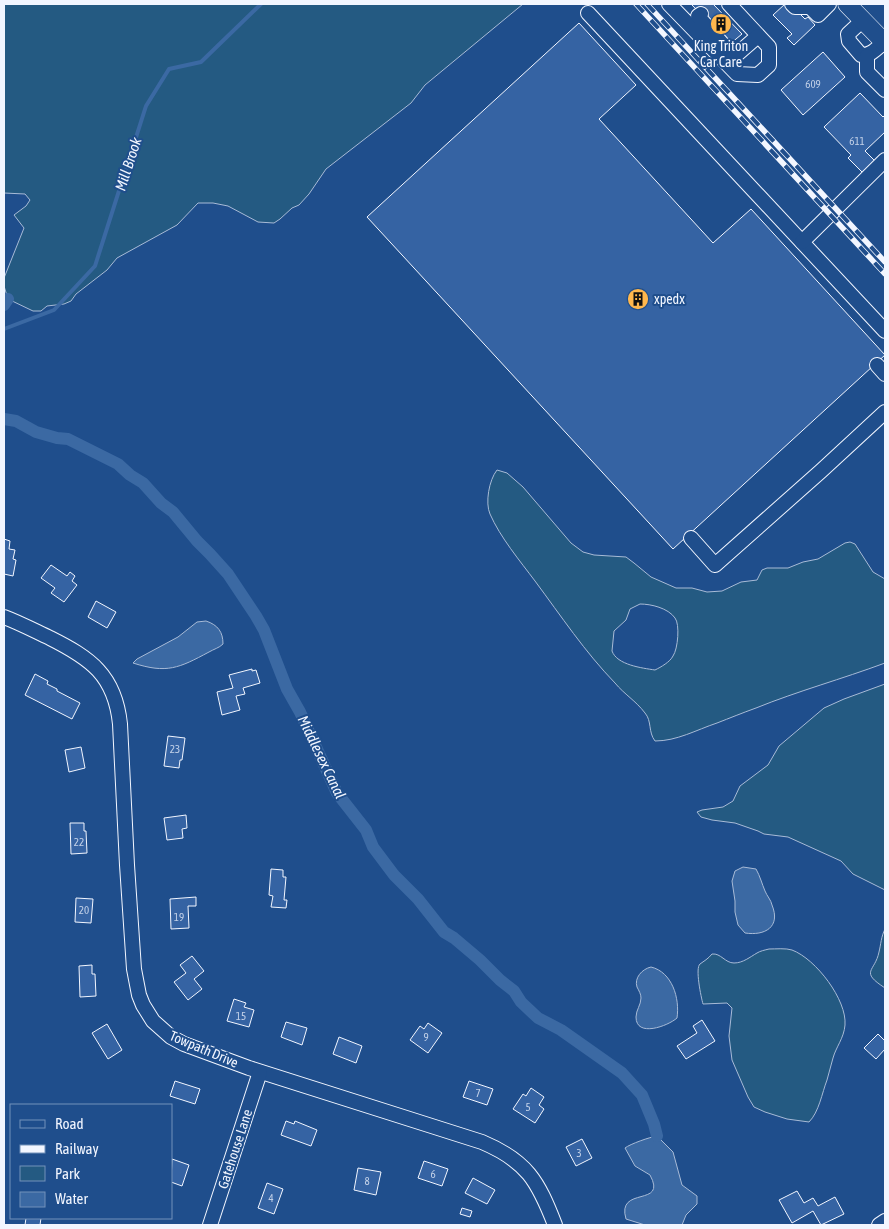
<svg xmlns="http://www.w3.org/2000/svg" width="889" height="1229" viewBox="0 0 889 1229" font-family="'Asap Condensed',sans-serif">
  <rect width="100%" height="100%" fill="#1f4e8c"/>
  <g fill="#245a82" stroke="#a8bbd7" fill-rule="evenodd">
    <path d="M4 4H523L425 85 411 103 326 169 309 194 299 205 292 208 280 219 274 223 258 222 228 206 213 203H198L177 225 117 258 107 270 76 294 71 301 64 304 47 306 41 311H33L8 299 4 286V278L24 228 14 215 26 206 30 200 25 194 4 193Z"/>
    <path d="M497 470 507 473 523 487 571 543 583 552 594 555 626 557 634 563 651 577 676 588H692L707 592 722 591 741 582 757 580 762 570 767 568H788L803 562 818 559 845 543 850 542 855 544 873 572 885 579V663C842 679 798 691 756 708 742 713 730 718 717 723 696 730 677 741 655 741 648 732 652 721 645 713 636 701 624 694 615 683 585 652 561 616 535 581 520 561 500 537 490 514 485 503 489 480 497 470ZM640 604C651 604 668 608 675 618 680 624 678 649 673 656 670 662 661 667 655 670 642 668 617 665 612 651L614 631 626 620 630 609Z"/>
    <path d="M885 684V890L853 874 841 861 788 837 764 834 758 831 735 823 712 820 701 817 697 812 702 810 723 807 733 801 740 786 768 765 779 746 824 708 844 699Z"/>
    <path d="M885 929V988C859 971 875 972 879 952 881 944 881 937 885 929Z"/>
    <path d="M769 949C776 949 786 948 792 950 816 959 847 1000 845 1025 844 1038 836 1047 833 1058 831 1065 829 1073 827 1080 822 1093 819 1112 809 1122L787 1119 765 1112 754 1107 748 1097 732 1060 729 1036 732 1008 727 1003 703 1004C701 997 695 968 700 964 704 961 708 959 712 954 721 953 725 963 734 963 743 963 750 957 757 953 760 951 765 950 769 949Z"/>
  </g>
  <g fill="#3b69a3" stroke="#a8bbd7">
    <path d="M206 621C218 625 223 632 223 644 219 648 214 649 209 652 179 668 167 674 133 663L137 659 178 637 197 622Z"/>
    <path d="M743 867 756 869C760 876 762 884 765 891 767 896 771 900 772 905 781 927 765 936 745 933L738 925 735 912V901L732 881 735 871Z"/>
    <path d="M651 967C672 972 680 998 677 1018 668 1026 636 1038 636 1017 636 1010 641 1005 641 998 641 994 639 991 637 987 634 978 642 969 651 967Z"/>
    <path d="M657 1136 673 1152 682 1185 697 1196V1204L686 1215 682 1225H645L626 1219C616 1185 668 1208 650 1175L635 1166 625 1148C630 1144 650 1137 657 1136Z"/>
  </g>
  <g fill="none" stroke-linecap="round" stroke-linejoin="round">
    <path stroke="#3b69a3" stroke-width="4" d="M4 329 54 310 95 266 146 106 169 69 201 62 261 4"/>
    <g stroke="#3b69a3" stroke-width="12">
      <path d="M4 305 8 299"/>
      <path d="M4 419 16 421 36 432 57 438 68 439 118 464 130 475 143 483 161 503 173 512 197 541 210 554 228 574 256 616 264 630 287 689 300 712 337 793 366 830 373 847 394 875 418 899 444 932 454 938 480 960 500 980 514 991 521 1002 538 1018 561 1030 622 1073 642 1095 654 1124 657 1136"/>
    </g>
  </g>
  <g fill="#3563a3" stroke="#f2f6ff">
    <path d="M691 4H713L742 34 730 44Z"/>
    <path d="M785 4 797 11 805 19 808 17 815 25 794 45 787 38 792 34 773 15Z"/>
    <path d="M579 23 636 85 599 119 713 243 751 209 885 355 673 549 367 217Z"/>
    <path d="M823 52 845 77 803 115 781 90Z"/>
    <path d="M860 93 883 117 885 115V132L865 151 875 161 863 173 848 158 851 155 824 127Z"/>
    <path d="M4 539 10 541 9 549 15 550 13 559 16 560 13 576 4 574Z"/>
    <path d="M51 565 67 576 70 572 75 576 72 581 77 585 64 602 51 593 55 588 41 578Z"/>
    <path d="M96 601 116 612 107 628 88 617Z"/>
    <path d="M252 669V671L256 670 260 683 243 688 245 694 236 696 240 710 222 715 217 692 233 688 229 675Z"/>
    <path d="M35 674 48 681 47 684 57 689V691L80 703 72 719 25 695Z"/>
    <path d="M168 736 185 738 182 760H180L179 768 164 766Z"/>
    <path d="M81 747 85 768 69 772 65 750Z"/>
    <path d="M186 815 187 828 182 829 183 838 167 840 164 818Z"/>
    <path d="M70 823H84V831H86L87 853 71 854Z"/>
    <path d="M271 869 283 870V877H286L284 900H287L286 908 271 907 273 896 269 895Z"/>
    <path d="M196 897V906H188L189 928 171 929 170 899Z"/>
    <path d="M76 898 93 899 91 923 75 922Z"/>
    <path d="M192 956 204 971 194 979 202 989 188 1000 174 982 186 973 180 965Z"/>
    <path d="M92 965V974H95L96 996 80 997 79 966Z"/>
    <path d="M234 999 246 1003 244 1007 254 1010 249 1027 227 1021Z"/>
    <path d="M702 1020 715 1041 686 1059 677 1046 697 1033 693 1026Z"/>
    <path d="M286 1022 307 1028 302 1045 281 1037Z"/>
    <path d="M428 1023 442 1033 428 1053 410 1040 420 1026 424 1029Z"/>
    <path d="M107 1024 122 1050 108 1059 92 1033Z"/>
    <path d="M878 1034 885 1041V1049L876 1059 864 1048Z"/>
    <path d="M339 1037 362 1046 356 1063 333 1054Z"/>
    <path d="M175 1081 200 1089 195 1104 170 1096Z"/>
    <path d="M469 1081 493 1089 487 1105 463 1097Z"/>
    <path d="M531 1088 544 1097 539 1105 544 1109 535 1123 513 1109 523 1094 526 1096Z"/>
    <path d="M286 1121 294 1124 295 1121 317 1130 311 1146 281 1135Z"/>
    <path d="M582 1139 592 1158 576 1166 566 1147Z"/>
    <path d="M172 1159 189 1165 182 1186 171 1182Z"/>
    <path d="M424 1161 448 1169 442 1186 418 1178Z"/>
    <path d="M358 1168 381 1172 376 1195 354 1190Z"/>
    <path d="M473 1178 495 1190 487 1204 465 1193Z"/>
    <path d="M267 1183 283 1189 274 1214 258 1208Z"/>
    <path d="M797 1191 804 1203 813 1198 818 1206 835 1197 844 1214 821 1225 813 1211 792 1223 779 1200Z"/>
    <path d="M462 1208 472 1211 470 1217 460 1214Z"/>
    <path d="M26 1218H41L40 1225H25Z"/>
  </g>
  <g fill="none" stroke-linecap="round" stroke-linejoin="round">
    <path stroke="#3f679d" stroke-width="14" stroke-dasharray="14 7" stroke-linecap="butt" d="M701 14 713 4"/>
    <g stroke="#f2f6ff" stroke-width="16">
      <g id="minor">
        <path d="M669 4 737 74 758 75 769 65V47L729 4"/>
        <path d="M792 4 795 7H810V4"/>
        <path d="M810 7 818 15 829 4"/>
        <path d="M588 13 885 331"/>
        <path d="M701 14 698 16 734 57"/>
        <path d="M863 20 848 34 849 41 861 55C871 56 877 48 884 42"/>
        <path d="M867 56V72L885 90"/>
        <path d="M727 63 758 36"/>
        <path d="M802 242 885 160"/>
        <path d="M877 365 885 374"/>
        <path d="M691 538 715 565 821 471 885 412"/>
        <path d="M4 617C20 623 35 631 50 638 90 658 115 675 120 724L127 865 134 969 139 995 143 1005 153 1021 171 1037 184 1044 249 1068 482 1142C527 1161 538 1181 555 1225"/>
        <path d="M210 1225 260 1072"/>
        <path d="M879 1225 885 1221"/>
      </g>
    </g>
    <g stroke="#f2f6ff" stroke-width="19">
      <path id="major" d="M847 4 885 43"/>
    </g>
    <use href="#minor" stroke="#1f4e8c" stroke-width="14"/>
    <use href="#major" stroke="#1f4e8c" stroke-width="18"/>
    <g stroke="#f2f6ff" stroke-width="5.5">
      <g id="rail">
        <path d="M636 4 885 274"/>
        <path d="M647 4 885 262"/>
      </g>
    </g>
    <use href="#rail" stroke="#1f4e8c" stroke-width="4" stroke-dasharray="11" stroke-linecap="butt"/>
  </g>
  <defs>
    <g id="building-disc" transform="scale(1.125)"><circle r="9.5" fill="#ffb74d" stroke="#1f4e8c"/><path d="M-4-6H4V6H1V3H-1V6H-4ZM-2.5-4.3h1.7v1.8h-1.7ZM.8-4.3h1.7v1.8H.8ZM-2.5-1h1.7V.8h-1.7ZM.8-1h1.7V.8H.8Z" fill="#111"/></g>
  </defs>
  <g fill-rule="evenodd">
    <use href="#building-disc" x="721" y="24"/>
    <use href="#building-disc" x="638" y="299"/>
  </g>
  <g text-anchor="middle" dominant-baseline="central" stroke-width="4" stroke-linejoin="round" paint-order="stroke">
    <g font-size="11" fill="#c3d1e8">
      <text x="813" y="84">609</text>
      <text x="857" y="141">611</text>
      <text x="175" y="749">23</text>
      <text x="79" y="842">22</text>
      <text x="84" y="910">20</text>
      <text x="179" y="917">19</text>
      <text x="241" y="1016">15</text>
      <text x="426" y="1037">9</text>
      <text x="478" y="1093">7</text>
      <text x="528" y="1107">5</text>
      <text x="579" y="1153">3</text>
      <text x="433" y="1174">6</text>
      <text x="367" y="1181">8</text>
      <text x="271" y="1198">4</text>
    </g>
    <g font-size="14" fill="#f2f6ff" stroke="#1f4e8c">
      <text x="721" y="46">King Triton<tspan x="721" dy="16">Car Care</tspan></text>
      <text x="654" y="299" text-anchor="start">xpedx</text>
    </g>
    <g font-size="14" fill="#f2f6ff" stroke="#1f4e8c">
      <text transform="translate(204 1049) rotate(23)">Towpath Drive</text>
      <text transform="translate(235 1149) rotate(-72)">Gatehouse Lane</text>
    </g>
    <g font-size="15" font-style="italic" fill="#f2f6ff" stroke="#1f4e8c">
      <text transform="translate(128 164) rotate(-72)">Mill Brook</text>
      <text transform="translate(322 757) rotate(64)">Middlesex Canal</text>
    </g>
  </g>
  <rect width="889" height="1229" fill="none" stroke="#f2f6ff" stroke-width="10"/>
  <rect x="10" y="1104" width="162" height="115" fill="#1f4e8c" stroke="#7391ba"/>
  <rect x="20" y="1120" width="25" height="8" fill="#1f4e8c" stroke="#7391ba"/>
  <text x="55" y="1129" font-size="15" fill="#f2f6ff">Road</text>
  <rect x="20" y="1145" width="25" height="8" fill="#f2f6ff" stroke="#7391ba"/>
  <text x="55" y="1154" font-size="15" fill="#f2f6ff">Railway</text>
  <rect x="20" y="1166" width="25" height="15" fill="#245a82" stroke="#7391ba"/>
  <text x="55" y="1179" font-size="15" fill="#f2f6ff">Park</text>
  <rect x="20" y="1192" width="25" height="15" fill="#3b69a3" stroke="#7391ba"/>
  <text x="55" y="1204" font-size="15" fill="#f2f6ff">Water</text>
</svg>
